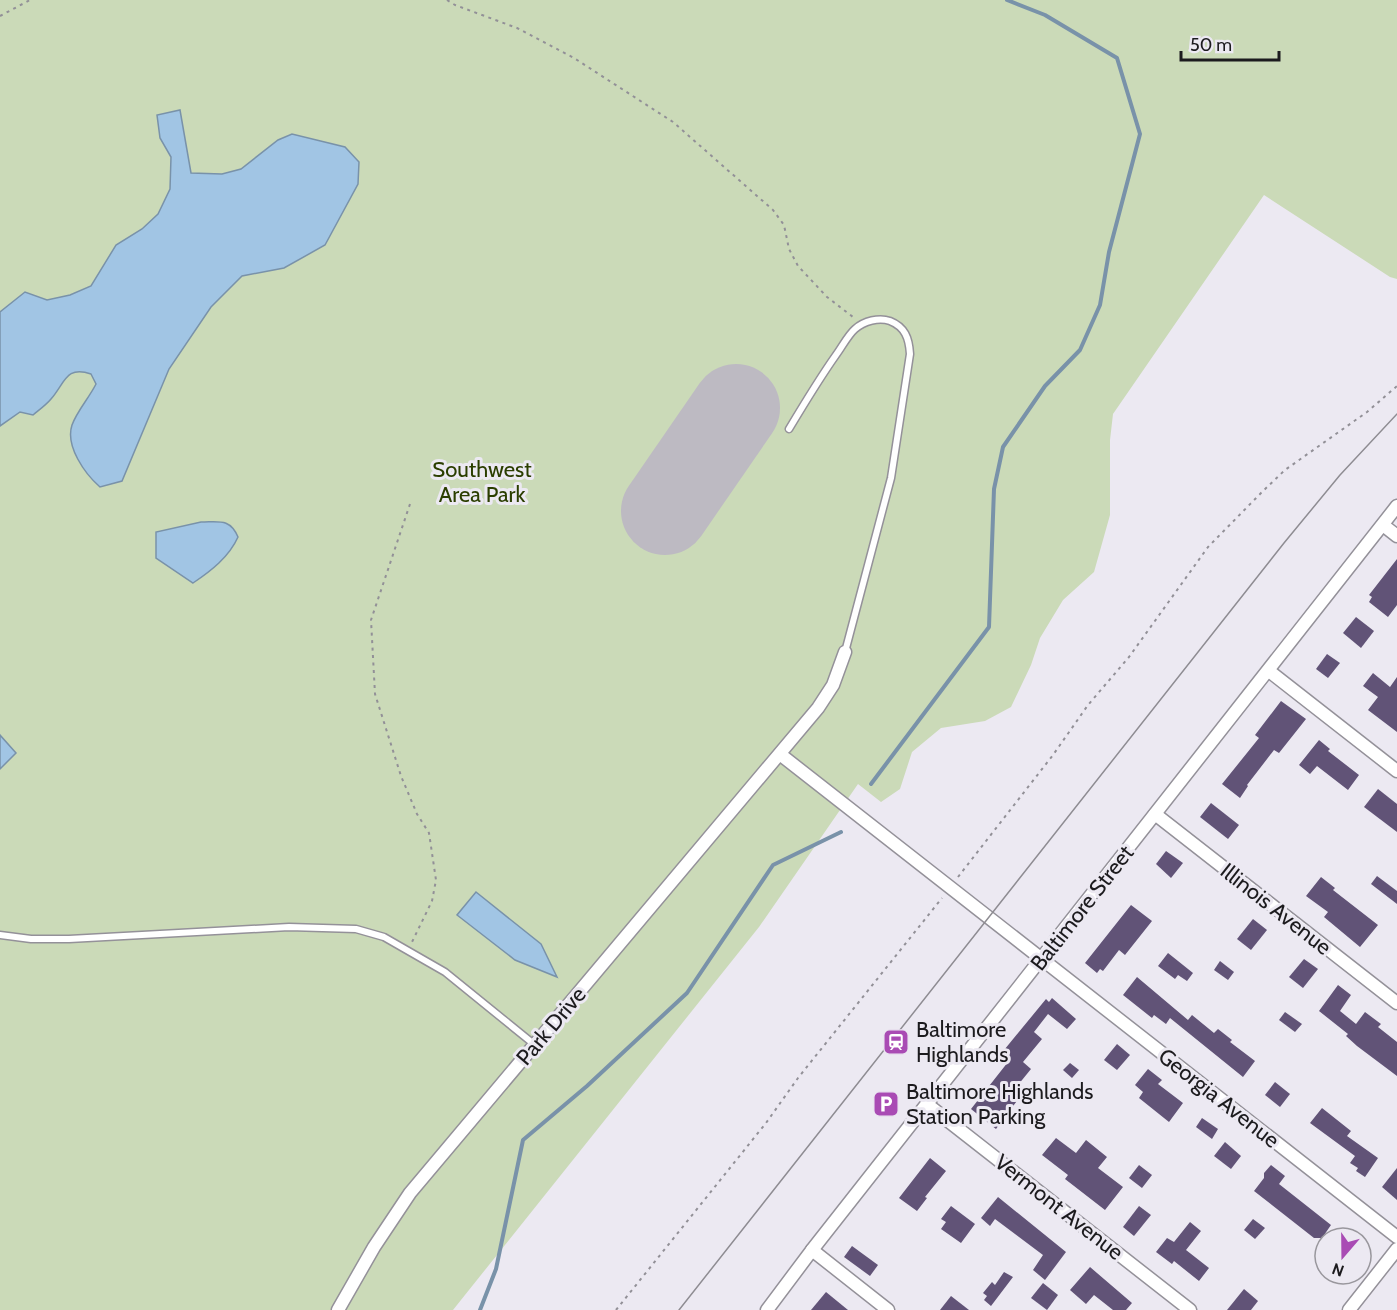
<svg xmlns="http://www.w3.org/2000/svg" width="1397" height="1310" viewBox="0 0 1397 1310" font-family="Cabin,sans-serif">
  <rect width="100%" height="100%" fill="#ece9f2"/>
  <path fill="#cbdab8" d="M0 0H1397V279L1390 277 1264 195 1113 414 1110 440V515L1094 572 1063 600 1040 638 1031 665 1011 707 985 721 941 728 912 752 900 789 881 802 858 784 759 927 453 1310H0Z"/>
  <g fill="#a1c5e4" stroke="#7992a9" stroke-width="1.5">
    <path d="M180 110 191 173 222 174 241 169 278 140 292 134 345 147 359 162 358 184 325 245 284 268 242 276 211 307 169 369 122 481 100 487C85 474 65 446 72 425 77 411 89 398 96 384L91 374C66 365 65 383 51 399 46 405 39 410 33 415L20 412 0 426V312L25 292 47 300 70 295 91 286 116 245 142 229 158 214 170 189 171 157 160 138 157 115Z"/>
    <path d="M201 522C219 522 230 518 238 537 229 557 211 571 193 583L156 558V532Z"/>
    <path d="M0 735 16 753 0 769Z"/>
    <path d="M476 892 541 944 557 977 515 960 457 915Z"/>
  </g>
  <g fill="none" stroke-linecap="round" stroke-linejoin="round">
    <g stroke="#7992a9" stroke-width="4">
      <path d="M871 784 989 627 994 489 1003 447 1045 386 1080 350 1100 305 1109 252 1140 134 1117 58 1045 15 1007 0"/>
      <path d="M480 1310 496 1269 523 1140 587 1086 687 993 773 865 841 832"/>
    </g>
    <path stroke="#bdbac2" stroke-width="88" d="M665 511 736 408"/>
  </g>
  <g fill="#615377">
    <path d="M1397 559V605L1388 617 1369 602 1372 597 1369 595Z"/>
    <path d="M1356 617 1374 631 1361 648 1343 633Z"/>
    <path d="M1327 654 1340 663 1328 678 1316 669Z"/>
    <path d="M1373 673 1390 687 1397 677V732L1368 710 1378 697 1363 686Z"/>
    <path d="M1281 701 1306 719 1279 753 1274 750 1247 785 1248 786 1240 798 1222 784 1259 738 1255 735Z"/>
    <path d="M1319 740 1330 749 1328 751 1359 775 1348 790 1317 766 1310 774 1299 765Z"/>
    <path d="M1378 789 1397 804V832L1364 807Z"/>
    <path d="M1211 803 1239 825 1228 839 1200 817Z"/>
    <path d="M1166 851 1183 863 1171 878 1156 864Z"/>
    <path d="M1377 876 1397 891V904L1371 884Z"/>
    <path d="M1321 877 1335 888 1333 890 1378 925 1360 947 1324 917 1328 912 1306 896Z"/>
    <path d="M1131 905 1152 921 1125 955 1119 950 1103 971 1100 969 1097 973 1085 963Z"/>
    <path d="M1253 919 1267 930 1251 950 1237 939Z"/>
    <path d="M1168 953 1193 973 1187 981 1178 975 1175 979 1158 966Z"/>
    <path d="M1304 959 1318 969 1303 988 1289 977Z"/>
    <path d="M1220 961 1234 972 1228 980 1214 970Z"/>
    <path d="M1137 977 1188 1020 1192 1015 1214 1033 1218 1029 1232 1040 1230 1042 1255 1061 1243 1077 1170 1018 1166 1024 1154 1015 1152 1018 1123 995Z"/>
    <path d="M1338 985 1351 995 1340 1011 1356 1024 1365 1012 1381 1024 1378 1027 1397 1042V1076L1357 1046 1346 1036 1348 1034 1319 1011Z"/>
    <path d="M1052 998 1076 1019 1067 1029 1048 1014 1034 1032 1042 1039 1023 1062 1031 1069 1018 1085 1025 1090 996 1129 971 1109 1008 1062 1000 1055 1046 999 1049 1002Z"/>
    <path d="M1285 1012 1302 1024 1295 1032 1279 1020Z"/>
    <path d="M1117 1044 1130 1055 1117 1070 1104 1060Z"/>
    <path d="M1070 1063 1079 1070 1072 1078 1063 1070Z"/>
    <path d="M1148 1069 1162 1080 1158 1084 1183 1103 1169 1122 1139 1098 1143 1092 1135 1085Z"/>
    <path d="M1275 1082 1290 1094 1280 1107 1265 1095Z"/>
    <path d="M1322 1108 1351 1131 1347 1136 1378 1158 1365 1177 1356 1171 1358 1168 1350 1163 1355 1156 1310 1123Z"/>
    <path d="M1202 1118 1218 1129 1212 1139 1196 1127Z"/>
    <path d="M1056 1138 1076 1153 1086 1140 1107 1157 1098 1168 1123 1187 1105 1210 1065 1179 1068 1175 1042 1155Z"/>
    <path d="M1225 1142 1241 1156 1231 1169 1214 1156Z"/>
    <path d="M930 1158 946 1171 925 1197 927 1198 917 1211 899 1198Z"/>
    <path d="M1139 1165 1152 1175 1142 1188 1129 1178Z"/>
    <path d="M1271 1165 1285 1176 1279 1184 1331 1225 1322 1238H1314L1254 1191 1264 1178V1173Z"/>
    <path d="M1397 1168V1200L1382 1187Z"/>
    <path d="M998 1197 1066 1252 1045 1280 1033 1270 1043 1255 995 1219 990 1226 981 1218Z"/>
    <path d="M951 1206 975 1224 961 1243 941 1229 946 1222 941 1219Z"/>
    <path d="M1139 1206 1151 1215 1134 1236 1123 1227Z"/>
    <path d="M1253 1219 1265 1228 1255 1239 1244 1230Z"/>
    <path d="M1190 1222 1201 1231 1186 1250 1209 1268 1199 1281 1174 1261 1172 1264 1156 1252 1167 1238 1174 1242Z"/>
    <path d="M852 1246 878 1265 870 1276 844 1257Z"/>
    <path d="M1090 1267 1132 1303 1126 1310H1113L1094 1295 1086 1304 1070 1290Z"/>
    <path d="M1004 1272 1013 1277 991 1306 984 1300 987 1296 983 1293 992 1282 995 1285Z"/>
    <path d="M1043 1283 1058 1295 1047 1310 1031 1298Z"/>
    <path d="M1244 1289 1258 1301 1251 1310H1227Z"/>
    <path d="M826 1292 848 1310H811Z"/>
    <path d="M951 1296 969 1310H940Z"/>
  </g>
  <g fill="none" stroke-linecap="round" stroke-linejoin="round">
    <g stroke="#949199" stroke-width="9">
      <g id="service">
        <path d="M789 429C804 404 819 379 836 355 842 347 848 335 855 329 864 321 879 317 890 321 905 327 909 338 910 354L891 478 845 652"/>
        <path d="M0 935 31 939H69L289 927 356 929 384 937 445 972 535 1045"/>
      </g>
    </g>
    <g stroke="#949199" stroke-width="15">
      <g id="minor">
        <path d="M1383 525 1397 536"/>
        <path d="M1269 671 1397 771"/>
        <path d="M781 755 1397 1237"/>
        <path d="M1155 814 1397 1003"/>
        <path d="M928 1105 1190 1310"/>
        <path d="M812 1250 888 1310"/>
        <path d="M338 1310 374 1247 410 1193 818 708 833 685 845 652"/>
        <path d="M767 1310 812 1250 1397 506"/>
        <path d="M1349 1310 1397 1249"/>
      </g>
    </g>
    <g stroke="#929097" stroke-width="2" stroke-dasharray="3 4.5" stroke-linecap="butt">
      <path d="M447 0 455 5 517 28 574 58 673 122 773 210 784 225 789 249 798 266 827 297 853 317"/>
      <path d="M0 16 30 0"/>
      <path d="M410 504 371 620 375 694 401 776 417 814 429 833 436 880 432 901 412 942"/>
      <path d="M958 877 1053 755 1088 705 1129 657 1208 547 1263 491 1285 470 1367 412 1397 386"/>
      <path d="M616 1310 766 1123 798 1078 942 898"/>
    </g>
    <use href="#service" stroke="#fff" stroke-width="6"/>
    <use href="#minor" stroke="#fff" stroke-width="12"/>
    <path stroke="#8e8c92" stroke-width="1.5" d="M679 1310 1284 543 1340 475 1397 414"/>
  </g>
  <defs>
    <g id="station-square" transform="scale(1.35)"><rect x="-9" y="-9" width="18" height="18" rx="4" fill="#a94bb4" stroke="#ece9f2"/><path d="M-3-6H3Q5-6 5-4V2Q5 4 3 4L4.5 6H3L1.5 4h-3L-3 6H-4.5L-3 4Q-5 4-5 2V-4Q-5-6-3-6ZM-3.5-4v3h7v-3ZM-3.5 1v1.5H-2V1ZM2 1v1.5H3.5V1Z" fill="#fff"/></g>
    <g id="parking-square" transform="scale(1.35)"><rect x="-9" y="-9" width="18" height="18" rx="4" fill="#a94bb4" stroke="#ece9f2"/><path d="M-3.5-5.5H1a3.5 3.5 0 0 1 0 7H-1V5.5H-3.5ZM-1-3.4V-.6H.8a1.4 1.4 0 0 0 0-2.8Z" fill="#fff"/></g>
  </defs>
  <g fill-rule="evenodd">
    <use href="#station-square" x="896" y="1042"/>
    <use href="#parking-square" x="886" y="1104"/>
  </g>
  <g text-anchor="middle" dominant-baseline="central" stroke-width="6" stroke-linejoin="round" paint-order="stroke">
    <g font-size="22" fill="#2b3e00" stroke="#ece9f2">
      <text x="482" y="469">Southwest<tspan x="482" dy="25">Area Park</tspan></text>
    </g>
    <g font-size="22" fill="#1c1b1e" stroke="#ece9f2">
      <text transform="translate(1082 908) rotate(-52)">Baltimore Street</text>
      <text transform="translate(1276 909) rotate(38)">Illinois Avenue</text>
      <text transform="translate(551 1026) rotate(-50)">Park Drive</text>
      <text transform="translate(1219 1098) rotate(38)">Georgia Avenue</text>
      <text transform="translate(1059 1207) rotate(38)">Vermont Avenue</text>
    </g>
    <g font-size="22" fill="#1c1b1e" stroke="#ece9f2" text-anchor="start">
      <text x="916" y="1029">Baltimore<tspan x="916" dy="25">Highlands</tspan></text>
      <text x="906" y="1091">Baltimore Highlands<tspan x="906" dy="25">Station Parking</tspan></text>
    </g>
  </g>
  <g transform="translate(1343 1256) rotate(200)"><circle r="28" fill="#ece9f2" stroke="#99979d" stroke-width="1.5"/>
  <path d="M0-4.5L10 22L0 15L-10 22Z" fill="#a94bb4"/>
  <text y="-9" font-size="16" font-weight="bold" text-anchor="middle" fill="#1c1b1e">N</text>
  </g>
  <path d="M1181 51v9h98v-9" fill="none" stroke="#1c1b1e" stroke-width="3"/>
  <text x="1190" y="51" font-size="18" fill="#1c1b1e" stroke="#ece9f2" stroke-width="4.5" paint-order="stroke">50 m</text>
</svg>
